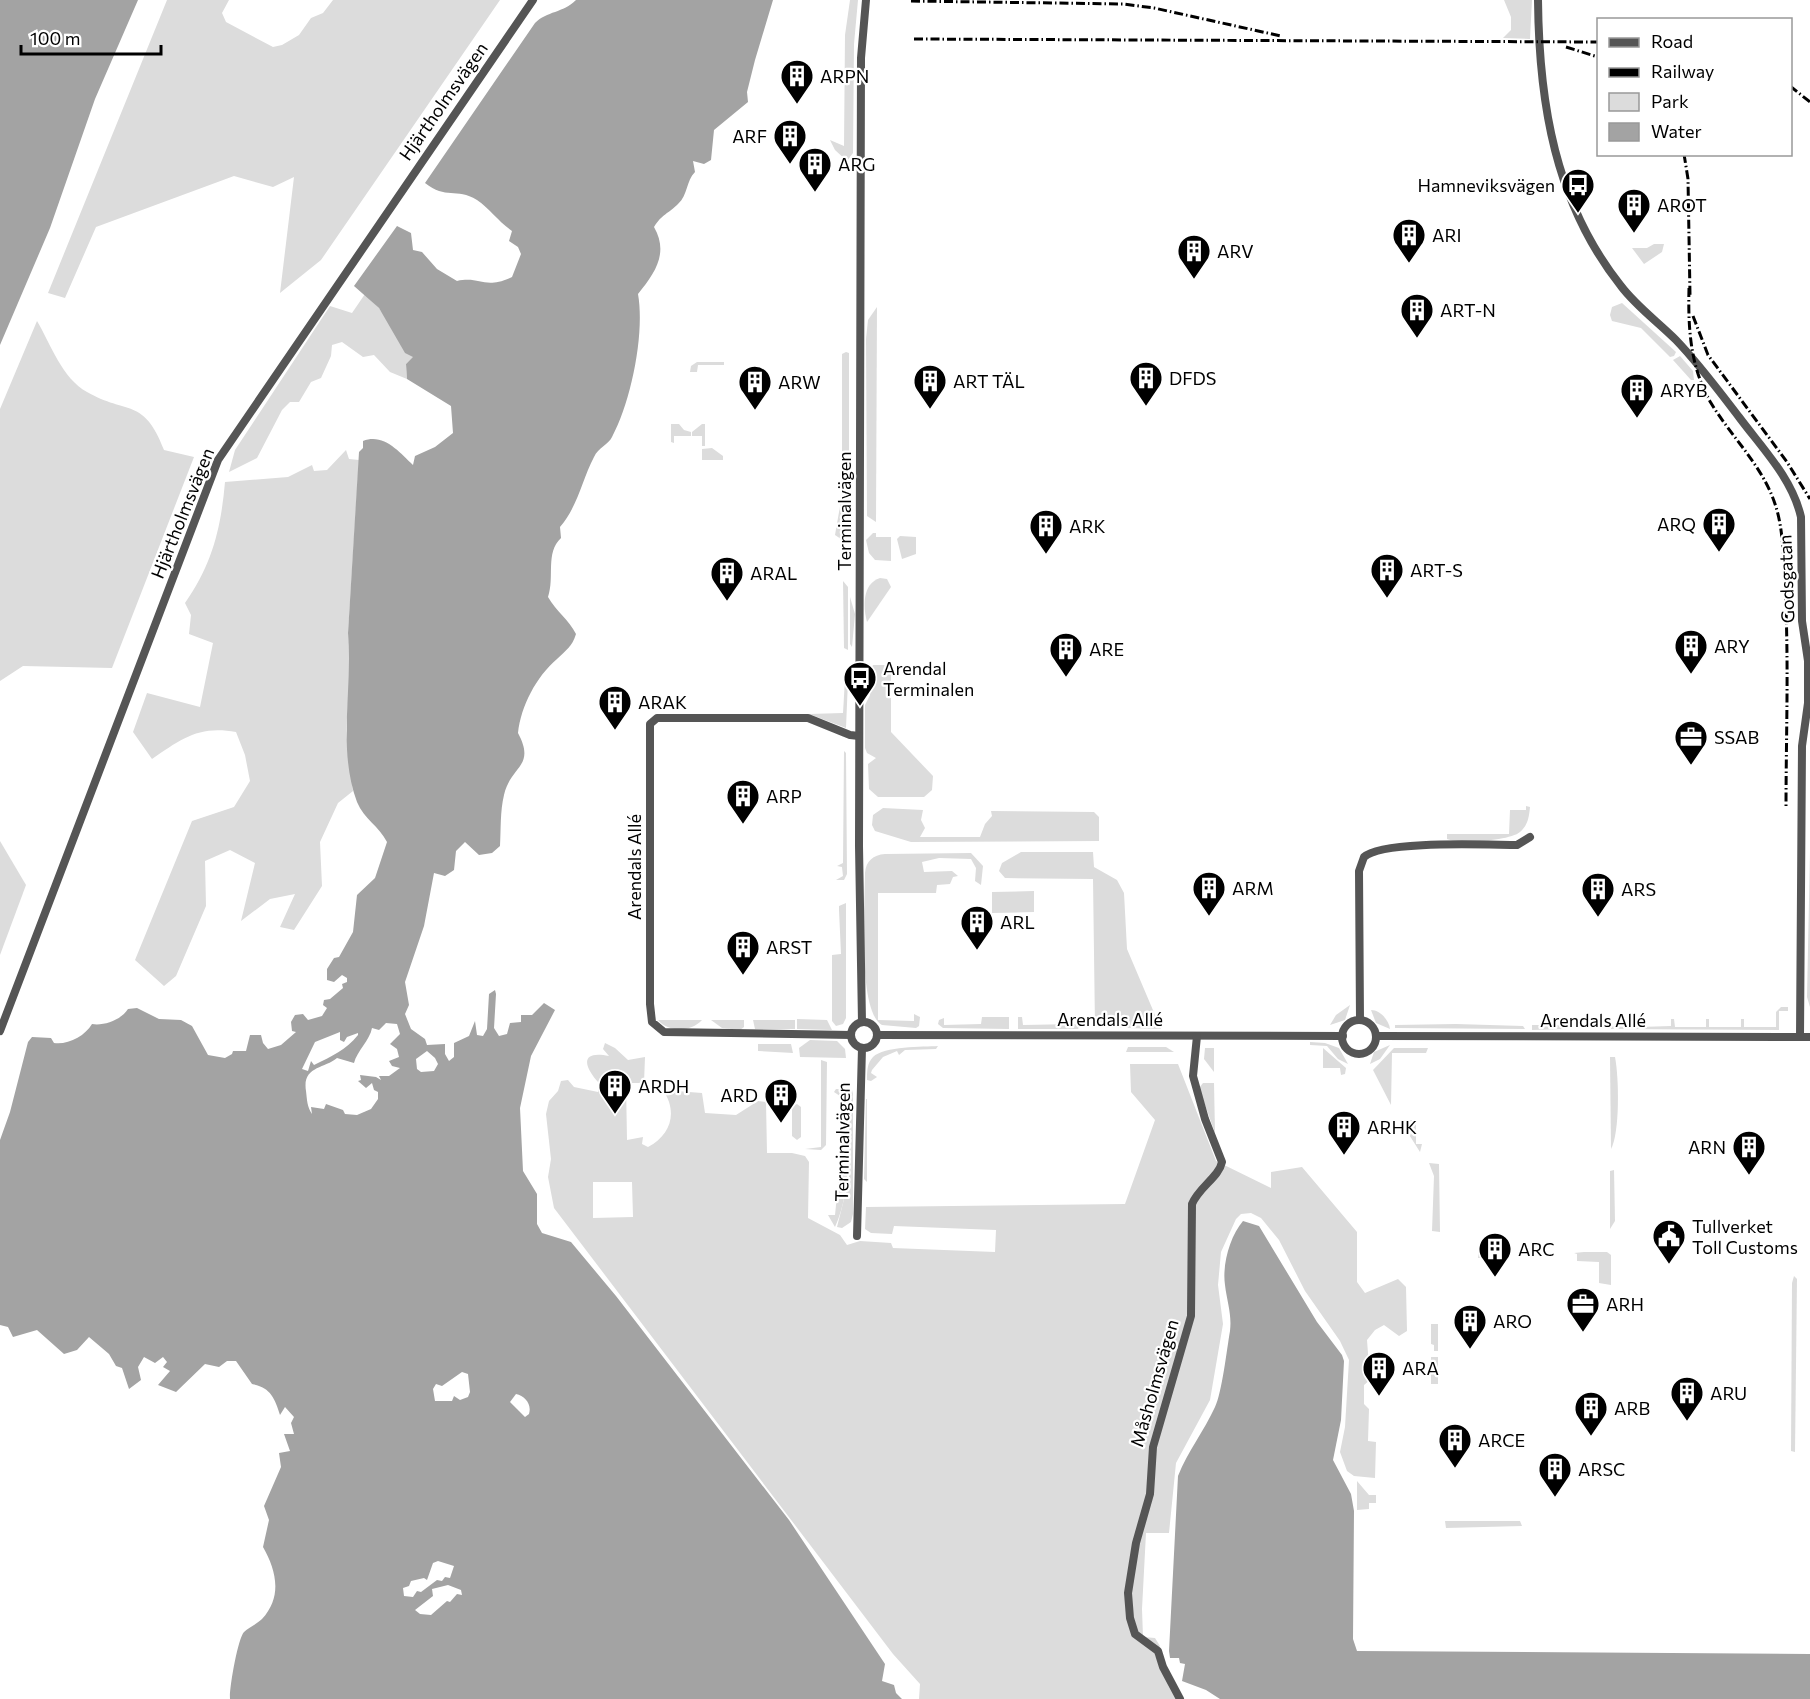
<svg xmlns="http://www.w3.org/2000/svg" width="1810" height="1699" viewBox="0 0 1810 1699" font-family="Commissioner,sans-serif">
  <rect width="100%" height="100%" fill="#fff"/>
  <g fill="#dcdcdc" fill-rule="evenodd">
    <path d="M167 0H229L222 13 226 22 273 47 282 45 299 35 311 18 323 13 333 0H500L321 260 280 293 294 177 273 187 234 176 96 227 65 298 48 293Z"/>
    <path d="M850 0H858L854 44 853 153 847 161 835 150 830 140 844 146 845 35Z"/>
    <path d="M1504 0H1532L1530 39 1503 38 1511 30V17Z"/>
    <path d="M1654 244H1664L1662 252 1644 264 1632 248H1647Z"/>
    <path d="M365 294 379 308 414 357 406 364 407 379 390 372 374 355 363 357 342 342 332 345 331 356 321 378 311 382 299 402H290L282 410 257 458 229 472 235 450 330 306 352 313Z"/>
    <path d="M1622 303 1676 352 1674 356 1670 357 1641 328 1612 321 1610 315 1612 307Z"/>
    <path d="M877 307 876 522 867 516 866 339 868 320Z"/>
    <path d="M37 321C51 345 62 378 87 392 127 415 144 397 164 450L194 457 112 668 23 666 0 681V409Z"/>
    <path d="M846 352 849 353V535L844 541 835 535 842 495V354Z"/>
    <path d="M1680 356 1693 371 1694 380H1691L1673 360Z"/>
    <path d="M697 362H724V365H698L697 372H690L691 366Z"/>
    <path d="M671 424H679L684 430 691 432V436H674V443L671 442Z"/>
    <path d="M702 424H705V446H702V436H692V432Z"/>
    <path d="M712 448 723 456V460H702V449Z"/>
    <path d="M346 450 349 459 359 460 348 633 351 661 346 731 353 791 338 803 320 842 322 886 294 930 280 927 295 894 270 899 241 921 255 863 230 850 205 861 206 906 176 976 164 986 135 960 192 821 234 807 250 781 245 755 236 732C199 725 181 739 152 759L133 732 147 693 200 707 213 643 189 634 191 615 185 603C212 565 221 528 225 482L288 477 312 465 314 471 327 470Z"/>
    <path d="M873 533H876V537H891V561L875 560 869 553 866 540Z"/>
    <path d="M900 536 916 537V554L902 559 897 539Z"/>
    <path d="M880 578 887 579 891 587 867 622C863 607 862 584 880 578Z"/>
    <path d="M843 581 848 587V650L844 648Z"/>
    <path d="M850 597 855 614 852 647 850 644Z"/>
    <path d="M891 665V732L933 776 932 790 924 797H878L869 789 868 764 876 758 867 753 865 748V705L870 695V672L873 665Z"/>
    <path d="M845 679 848 680 846 728 809 714 843 713Z"/>
    <path d="M844 751 846 753 847 874 844 880H836L843 876 842 867 837 866 843 863Z"/>
    <path d="M1526 806 1530 807C1529 817 1528 825 1520 832 1510 841 1458 844 1447 839V834H1509L1510 810H1526Z"/>
    <path d="M883 808 923 810 921 820 925 828 920 837H980L985 824 992 816 991 811 1094 812 1099 817V841L911 842 875 831 872 825 873 815Z"/>
    <path d="M0 841 26 885 0 955Z"/>
    <path d="M1810 851V1007L1807 997Z"/>
    <path d="M1021 852H1093L1094 867 1117 880 1124 893 1127 949 1161 1029 1095 1027 1093 879 1005 878 999 871 1002 863Z"/>
    <path d="M971 853 983 866 981 885 975 881 976 868 971 859 939 858 922 862 924 872 952 871 958 876 953 877 950 884 937 885 936 893H878V1020L914 1021V1014L920 1017 919 1026 916 1028 882 1025C857 1011 865 903 865 873 866 861 873 855 885 854Z"/>
    <path d="M1034 891V912L992 913V892Z"/>
    <path d="M846 903V1018L843 1024 836 1026 832 1021V955L841 954 839 910V906Z"/>
    <path d="M1350 1005 1345 1020 1330 1025 1336 1015Z"/>
    <path d="M1781 1007H1788V1011H1779V1030L1611 1029V1026L1636 1027V1019H1639L1640 1027 1671 1026V1019H1674L1675 1027H1706V1019H1709V1027H1741V1019H1744V1027H1776V1012Z"/>
    <path d="M1371 1010C1380 1010 1389 1020 1390 1029L1376 1023Z"/>
    <path d="M982 1017H1009V1029L943 1028 938 1024 939 1020 944 1018V1025L981 1024Z"/>
    <path d="M1018 1017H1022L1023 1025 1076 1024V1017L1082 1023 1078 1029H1018Z"/>
    <path d="M797 1019 827 1020 832 1030 797 1029Z"/>
    <path d="M658 1020H702C691 1032 669 1033 658 1020Z"/>
    <path d="M711 1020H744V1027L740 1030 722 1028Z"/>
    <path d="M753 1020H795V1029H755Z"/>
    <path d="M1456 1024 1523 1026 1525 1029 1395 1028V1025Z"/>
    <path d="M1532 1025H1566L1567 1029 1532 1030Z"/>
    <path d="M810 1040 837 1041 845 1049 846 1058 800 1057 799 1048Z"/>
    <path d="M1310 1042 1325 1043 1339 1048 1348 1064 1338 1059 1327 1046 1310 1045Z"/>
    <path d="M605 1043 615 1048 628 1060 645 1057 644 1083H626L627 1140 643 1137 642 1144 648 1147C671 1135 678 1112 663 1090L702 1093 705 1113 736 1115 758 1101 766 1102 767 1153H792L805 1156 809 1162 808 1218 840 1235 847 1245 860 1241 891 1243 893 1248 995 1252 996 1230 894 1226 892 1234 871 1233 865 1229 866 1207 1125 1204 1155 1120 1131 1092 1130 1064H1178L1216 1161 1271 1188V1172L1302 1167 1357 1232V1282L1365 1293 1398 1279 1406 1287 1407 1331 1399 1336 1384 1325 1375 1330 1367 1340 1370 1380 1364 1385V1404L1369 1409 1368 1441 1376 1442 1375 1478 1354 1476 1347 1471 1340 1452 1345 1427 1349 1360 1340 1341 1305 1291 1279 1240 1261 1218 1251 1213 1241 1214 1236 1219 1221 1252 1218 1285 1223 1324 1210 1400 1176 1463 1169 1533H1146L1142 1609 1143 1637 1155 1638 1160 1646 1155 1655 1177 1699H919L920 1684 893 1654 554 1208 548 1177 551 1159 546 1114 549 1101 558 1091 561 1081 568 1080 574 1087 598 1092 599 1083C584 1067 579 1050 609 1056L603 1049ZM632 1182 633 1217 593 1218V1182Z"/>
    <path d="M758 1044H791L793 1053 758 1051Z"/>
    <path d="M1390 1045 1380 1059 1370 1064 1374 1052Z"/>
    <path d="M938 1046 936 1049 905 1050 899 1055 897 1051 883 1057 872 1070 871 1073 877 1077 871 1081 867 1080C867 1072 867 1063 873 1057 884 1046 923 1047 938 1046Z"/>
    <path d="M1128 1047H1166L1174 1052H1126Z"/>
    <path d="M1205 1048H1214V1072L1204 1059Z"/>
    <path d="M1323 1048 1346 1068 1345 1074 1341 1075 1340 1068H1323Z"/>
    <path d="M1394 1048H1428L1426 1053H1392L1391 1105 1373 1070Z"/>
    <path d="M1610 1057H1615C1619 1077 1620 1132 1611 1149Z"/>
    <path d="M821 1060 827 1062 826 1145 821 1150 805 1149 821 1147Z"/>
    <path d="M1203 1083H1214L1215 1133 1199 1088Z"/>
    <path d="M836 1089H846C847 1134 854 1185 835 1227L828 1215H835L841 1155 840 1096 834 1092Z"/>
    <path d="M849 1090H852L853 1094V1214L851 1222 842 1228 837 1227 849 1179Z"/>
    <path d="M866 1099H867V1182L864 1179Z"/>
    <path d="M797 1104 801 1107V1137L797 1140 792 1136V1106Z"/>
    <path d="M1403 1120H1416V1144H1422L1420 1152 1401 1122Z"/>
    <path d="M1429 1163 1439 1164 1440 1232 1432 1231 1434 1176Z"/>
    <path d="M1614 1170 1615 1221 1610 1229V1171Z"/>
    <path d="M1479 1251H1503V1258H1478Z"/>
    <path d="M1584 1252H1607L1611 1255V1285L1599 1283V1262L1577 1261V1254L1574 1253Z"/>
    <path d="M1794 1276 1797 1279 1795 1452 1791 1451 1792 1283Z"/>
    <path d="M1431 1324H1438V1351H1434V1345L1431 1344Z"/>
    <rect x="1431" y="1357" width="7" height="27"/>
    <path d="M1357 1481 1369 1495H1376V1503H1369V1509L1357 1510Z"/>
    <path d="M1445 1521H1520L1522 1526 1446 1528Z"/>
  </g>
  <g fill="#a3a3a3" fill-rule="evenodd">
    <path d="M0 0H138L95 99 50 228 0 345Z"/>
    <path d="M576 0H773L755 60 747 92 748 102 714 130 711 160 704 164 693 161 695 172C686 181 688 195 678 204 668 214 662 214 654 227 669 253 655 273 638 294 645 334 631 402 612 437 609 444 598 448 594 457 582 480 578 506 560 527L561 538C545 553 555 577 548 597 556 611 569 620 576 634 572 647 566 650 557 659 536 677 521 706 518 733 536 767 511 765 504 795 500 811 501 830 500 846L492 853 479 855 465 842 456 851 454 870 445 876 434 873 424 926 405 982 409 1005 405 1014 411 1029 425 1039 427 1045 445 1044V1054L449 1061 454 1057V1043L469 1036 475 1021 477 1035 483 1036 487 1029 489 994 495 990 496 994 494 1028 499 1036 507 1034 510 1023 521 1022V1015H532L544 1003 555 1010 531 1056 520 1108 523 1171 537 1194V1224L542 1233 571 1242 616 1296 789 1520 885 1664 882 1681 894 1685 896 1693 902 1699H230C229 1689 238 1638 244 1632 249 1627 257 1624 262 1619 283 1596 276 1570 263 1547L269 1520 264 1506 281 1467 279 1453 290 1451 284 1434H294L291 1423 294 1417 285 1407 280 1415C275 1398 270 1387 252 1384L236 1361H227L219 1367 205 1364 176 1392 158 1385 170 1371 163 1367 167 1362 163 1357 155 1363 144 1357 138 1367 141 1380 129 1389 122 1368 116 1366 109 1354 89 1337 77 1350 64 1354 37 1330 13 1337 8 1327 0 1325V1140L10 1112 28 1042 32 1037 51 1038 54 1043C68 1045 85 1036 92 1024 104 1026 121 1020 128 1009L137 1008 159 1019 181 1020 192 1026 208 1055 225 1058 232 1054 233 1051H246L250 1035H261L263 1043 268 1049 281 1045 296 1032 292 1031 291 1022 295 1015 303 1014 308 1020 322 1016 327 1008 323 1005 324 1000 330 999 343 988 342 984 347 982V978L342 975 334 982 327 980V969L334 958 339 957 353 932 357 895 375 878 387 842C379 826 364 819 357 802 337 748 353 688 348 633L359 452 363 448V441C384 433 399 452 413 465L415 456 435 447 453 433 451 406 407 379 406 364 413 357 405 353 379 308 354 286 397 226 411 233 413 250 422 252 437 269 457 281C481 276 484 290 512 277L521 254 518 247 509 241 512 231C499 222 490 209 477 200 456 187 446 200 425 183L535 23C547 11 563 13 576 0ZM386 1023 397 1024 400 1034 390 1044 397 1049 399 1057 389 1061 392 1066 400 1068 389 1076H379L381 1080 376 1077 360 1075 361 1080 358 1081 366 1088 372 1083 374 1090 378 1092V1099L371 1109 357 1115 345 1114 343 1110 326 1104 324 1109 311 1107 312 1114C307 1107 307 1099 306 1091 302 1066 324 1069 337 1058L354 1063C357 1051 370 1040 372 1028L379 1030ZM340 1032V1040L344 1042 347 1037 358 1033V1035C346 1050 332 1056 314 1065L311 1061 308 1071 302 1069 315 1042ZM427 1051 435 1058 438 1064 434 1071 421 1072 417 1069 416 1059ZM462 1372 468 1374 470 1392 468 1397 460 1400 454 1396 452 1401H435L433 1389 436 1384 442 1386ZM516 1394C525 1396 532 1404 529 1414L525 1417 510 1402ZM438 1561 454 1566 450 1578 445 1577 442 1581 437 1580 421 1592 417 1591 413 1597 404 1596 403 1588 409 1586 411 1581 424 1578 427 1580 433 1563ZM448 1585 461 1590 462 1595 457 1594 450 1602 447 1601 431 1615 420 1614 415 1610 433 1596 432 1589Z"/>
    <path d="M1243 1221 1259 1226 1317 1322 1342 1355 1344 1361 1341 1420 1333 1460 1351 1494 1354 1511 1353 1639 1357 1651 1810 1654V1699H1220L1206 1690 1182 1681 1185 1664 1180 1663 1179 1658H1170L1169 1651 1178 1476C1188 1451 1204 1431 1215 1407 1222 1393 1227 1348 1230 1331 1232 1314 1227 1302 1225 1285 1222 1265 1230 1236 1243 1221Z"/>
  </g>
  <g fill="none" stroke-linecap="round" stroke-linejoin="round">
    <g stroke="#555" stroke-width="8">
      <path d="M1538 0C1539 103 1555 203 1621 286 1636 306 1658 322 1676 340 1699 364 1719 391 1739 417 1762 448 1792 478 1801 517L1802 621 1808 661V703L1802 746 1800 1037"/>
      <path d="M1360 1020 1359 871 1364 857C1382 840 1488 845 1517 845L1530 837"/>
      <circle cx="1359" cy="1037" r="17"/>
      <circle cx="864" cy="1035" r="13"/>
      <path d="M862 1022 859 846 861 58 866 0"/>
      <path d="M0 1031 218 460 533 0"/>
      <path d="M851 1035 664 1032 652 1022 650 1004V724L657 718H808L850 735 859 736"/>
      <path d="M877 1035 1343 1036"/>
      <path d="M1376 1036 1810 1037"/>
      <path d="M857 1236 862 1048"/>
      <path d="M1180 1699 1163 1667 1158 1651 1135 1634 1130 1618 1128 1593 1136 1543 1150 1494 1153 1447 1191 1316 1192 1204C1199 1187 1219 1177 1222 1162L1205 1119 1193 1076 1197 1036"/>
    </g>
    <g stroke="#000" stroke-width="3" stroke-dasharray="9 3 1.5 3" stroke-linecap="butt">
      <path d="M911 1 1123 4 1154 8 1281 36"/>
      <path d="M914 39 1598 42"/>
      <path d="M1566 47 1598 57"/>
      <path d="M1790 86 1810 102"/>
      <path d="M1684 154 1688 179 1690 295"/>
      <path d="M1689 288C1688 328 1690 367 1711 403 1732 438 1764 467 1776 507 1784 533 1783 561 1785 588 1789 661 1786 735 1786 808"/>
      <path d="M1693 316 1708 355 1787 462 1810 499"/>
    </g>
  </g>
  <defs>
    <g id="building-pin" transform="scale(1.725)"><path d="M0 17L-7.5 6A9.5 9.5 0 1 1 7.5 6Z" fill="#000" stroke="#fff"/><path d="M-4-6H4V6H1V3H-1V6H-4ZM-2.5-4.3h1.7v1.8h-1.7ZM.8-4.3h1.7v1.8H.8ZM-2.5-1h1.7V.8h-1.7ZM.8-1h1.7V.8H.8Z" fill="#fff"/></g>
    <g id="bus-pin" transform="scale(1.725)"><path d="M0 17L-7.5 6A9.5 9.5 0 1 1 7.5 6Z" fill="#000" stroke="#fff"/><path d="M-5-6H5V4H4V6H2V4H-2V6H-4V4H-5ZM-3.5-4V0h7V-4ZM-3.5 1.2v1.5H-2V1.2ZM2 1.2v1.5H3.5V1.2Z" fill="#fff"/></g>
    <g id="office-pin" transform="scale(1.725)"><path d="M0 17L-7.5 6A9.5 9.5 0 1 1 7.5 6Z" fill="#000" stroke="#fff"/><path d="M-6-3h4V-5.5h4V-3h4V5H-6ZM-1-4.5V-3h2v-1.5ZM-6 0V1H6V0Z" fill="#fff"/></g>
    <g id="civic-pin" transform="scale(1.725)"><path d="M0 17L-7.5 6A9.5 9.5 0 1 1 7.5 6Z" fill="#000" stroke="#fff"/><path d="M-.6-6.5H3V-4.5H.6V-3L4-1V1h2V6H-6V1h2V-1L-.6-3ZM-1.2 2.5V6h2.4V2.5Z" fill="#fff"/></g>
  </defs>
  <g fill-rule="evenodd">
    <use href="#building-pin" x="797" y="76"/>
    <use href="#building-pin" x="790" y="136"/>
    <use href="#building-pin" x="815" y="164"/>
    <use href="#bus-pin" x="1578" y="185"/>
    <use href="#building-pin" x="1634" y="205"/>
    <use href="#building-pin" x="1409" y="235"/>
    <use href="#building-pin" x="1194" y="251"/>
    <use href="#building-pin" x="1417" y="310"/>
    <use href="#building-pin" x="1146" y="378"/>
    <use href="#building-pin" x="930" y="381"/>
    <use href="#building-pin" x="755" y="382"/>
    <use href="#building-pin" x="1637" y="390"/>
    <use href="#building-pin" x="1719" y="524"/>
    <use href="#building-pin" x="1046" y="526"/>
    <use href="#building-pin" x="1387" y="570"/>
    <use href="#building-pin" x="727" y="573"/>
    <use href="#building-pin" x="1691" y="646"/>
    <use href="#building-pin" x="1066" y="649"/>
    <use href="#bus-pin" x="860" y="678"/>
    <use href="#building-pin" x="615" y="702"/>
    <use href="#office-pin" x="1691" y="737"/>
    <use href="#building-pin" x="743" y="796"/>
    <use href="#building-pin" x="1209" y="888"/>
    <use href="#building-pin" x="1598" y="889"/>
    <use href="#building-pin" x="977" y="922"/>
    <use href="#building-pin" x="743" y="947"/>
    <use href="#building-pin" x="615" y="1086"/>
    <use href="#building-pin" x="781" y="1095"/>
    <use href="#building-pin" x="1344" y="1127"/>
    <use href="#building-pin" x="1749" y="1147"/>
    <use href="#civic-pin" x="1669" y="1236"/>
    <use href="#building-pin" x="1495" y="1249"/>
    <use href="#office-pin" x="1583" y="1304"/>
    <use href="#building-pin" x="1470" y="1321"/>
    <use href="#building-pin" x="1379" y="1368"/>
    <use href="#building-pin" x="1687" y="1393"/>
    <use href="#building-pin" x="1591" y="1408"/>
    <use href="#building-pin" x="1455" y="1440"/>
    <use href="#building-pin" x="1555" y="1469"/>
  </g>
  <g text-anchor="middle" dominant-baseline="central" stroke-width="4.5" stroke-linejoin="round" paint-order="stroke">
    <g font-size="18" fill="#000" stroke="#fff" text-anchor="start">
      <text x="820" y="76">ARPN</text>
      <text x="767" y="136" text-anchor="end">ARF</text>
      <text x="838" y="164">ARG</text>
      <text x="1555" y="185" text-anchor="end">Hamneviksvägen</text>
      <text x="1657" y="205">AROT</text>
      <text x="1432" y="235">ARI</text>
      <text x="1217" y="251">ARV</text>
      <text x="1440" y="310">ART-N</text>
      <text x="1169" y="378">DFDS</text>
      <text x="953" y="381">ART TÄL</text>
      <text x="778" y="382">ARW</text>
      <text x="1660" y="390">ARYB</text>
      <text x="1696" y="524" text-anchor="end">ARQ</text>
      <text x="1069" y="526">ARK</text>
      <text x="1410" y="570">ART-S</text>
      <text x="750" y="573">ARAL</text>
      <text x="1714" y="646">ARY</text>
      <text x="1089" y="649">ARE</text>
      <text x="883" y="668">Arendal<tspan x="883" dy="21">Terminalen</tspan></text>
      <text x="638" y="702">ARAK</text>
      <text x="1714" y="737">SSAB</text>
      <text x="766" y="796">ARP</text>
      <text x="1232" y="888">ARM</text>
      <text x="1621" y="889">ARS</text>
      <text x="1000" y="922">ARL</text>
      <text x="766" y="947">ARST</text>
      <text x="638" y="1086">ARDH</text>
      <text x="758" y="1095" text-anchor="end">ARD</text>
      <text x="1367" y="1127">ARHK</text>
      <text x="1726" y="1147" text-anchor="end">ARN</text>
      <text x="1692" y="1226">Tullverket<tspan x="1692" dy="21">Toll Customs</tspan></text>
      <text x="1518" y="1249">ARC</text>
      <text x="1606" y="1304">ARH</text>
      <text x="1493" y="1321">ARO</text>
      <text x="1402" y="1368">ARA</text>
      <text x="1710" y="1393">ARU</text>
      <text x="1614" y="1408">ARB</text>
      <text x="1478" y="1440">ARCE</text>
      <text x="1578" y="1469">ARSC</text>
    </g>
    <g font-size="18" fill="#000" stroke="#fff">
      <text transform="translate(443 101) rotate(-55)">Hjärtholmsvägen</text>
      <text transform="translate(844 511) rotate(-90)">Terminalvägen</text>
      <text transform="translate(182 513) rotate(-68)">Hjärtholmsvägen</text>
      <text transform="translate(1786 579) rotate(-92)">Godsgatan</text>
      <text transform="translate(634 867) rotate(-90)">Arendals Allé</text>
      <text x="1110" y="1019">Arendals Allé</text>
      <text x="1593" y="1020">Arendals Allé</text>
      <text transform="translate(842 1142) rotate(-89)">Terminalvägen</text>
      <text transform="translate(1154 1383) rotate(-74)">Måsholmsvägen</text>
    </g>
  </g>
  <rect x="1597" y="18" width="195" height="138" fill="#ffffff" stroke="#999999" stroke-width="1.5"/>
  <rect x="1609" y="38" width="30" height="9" fill="#555555" stroke="#999999" stroke-width="1.5"/>
  <text x="1651" y="48" font-size="18" fill="#000000">Road</text>
  <rect x="1609" y="68" width="30" height="9" fill="#000000" stroke="#999999" stroke-width="1.5"/>
  <text x="1651" y="78" font-size="18" fill="#000000">Railway</text>
  <rect x="1609" y="93" width="30" height="18" fill="#dcdcdc" stroke="#999999" stroke-width="1.5"/>
  <text x="1651" y="108" font-size="18" fill="#000000">Park</text>
  <rect x="1609" y="123" width="30" height="18" fill="#a3a3a3" stroke="#999999" stroke-width="1.5"/>
  <text x="1651" y="138" font-size="18" fill="#000000">Water</text>
  <path d="M21 45v9h140v-9" fill="none" stroke="#000000" stroke-width="3"/>
  <text x="30" y="45" font-size="18" fill="#000000" stroke="#ffffff" stroke-width="4.5" paint-order="stroke">100 m</text>
</svg>
